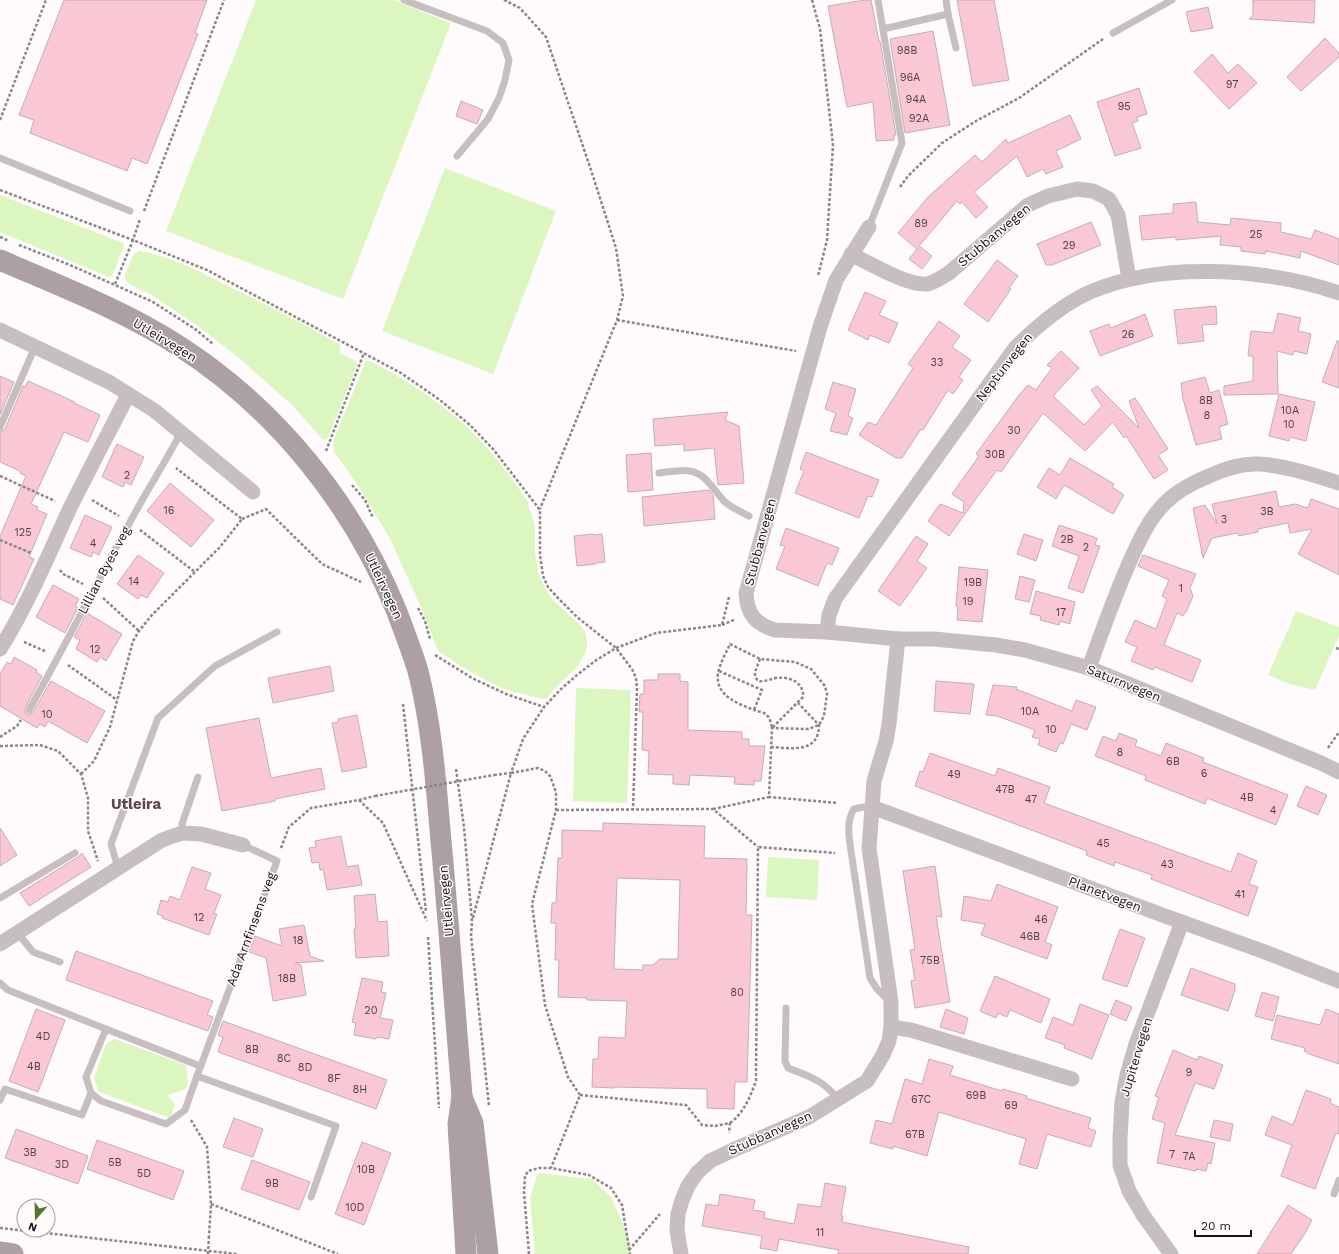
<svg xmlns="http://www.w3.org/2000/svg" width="1339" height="1254" viewBox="0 0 1339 1254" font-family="'Work Sans',sans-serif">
  <rect width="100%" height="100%" fill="#fffafb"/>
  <g fill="#dbf7bf">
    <path d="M256 0H393L451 23 343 299 166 231Z"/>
    <path d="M445 168 556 211 493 374 382 331Z"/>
    <path d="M0 195 123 243 124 246 112 276 109 277 0 232Z"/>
    <path d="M139 251C171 256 201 272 230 287 267 305 305 324 340 345V353L357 362V365L328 438 325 440 322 439 294 407 238 357 198 326 155 297 131 285 127 282 125 278V274L134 254Z"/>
    <path d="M366 361H370C405 379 439 401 468 428 491 450 511 476 528 502L529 509 533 518 535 527V552L538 572 544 586 553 600 583 628 586 634 587 642 586 651 578 666 557 686 547 698 544 699 510 691 491 683 462 667 438 651 422 609 389 537 357 484 334 452 333 445 336 434Z"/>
    <path d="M1296 611 1339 627V636L1315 690 1289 684 1268 675Z"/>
    <path d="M576 688 631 690 627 803 573 801Z"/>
    <path d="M768 857 819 860 817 900 766 897Z"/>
    <path d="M114 1039 186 1065 188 1082 186 1089 168 1095 175 1105 170 1118 99 1092 94 1078 106 1044Z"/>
    <path d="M538 1173 592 1179 611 1197 629 1237 631 1254H535L530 1197Z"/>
  </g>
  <g fill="#fac7d5" stroke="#c2afb4" fill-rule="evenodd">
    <path d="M64 0H207L195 33 198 34 147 164 132 158 127 171 30 133 34 120 19 115Z"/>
    <path d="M865 0H871L879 41H880L896 135H894V140L876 141 873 102 847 107 828 6Z"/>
    <path d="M957 0H994L1009 80 973 86Z"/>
    <path d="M1253 0H1315L1314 23 1249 19 1253 15Z"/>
    <path d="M1208 7 1213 28 1191 32 1186 12Z"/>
    <path d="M933 31 950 125 905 133 890 39Z"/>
    <path d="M1325 38 1339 53V57L1301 91 1287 77Z"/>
    <path d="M1212 54 1228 73 1238 64 1257 83 1229 109 1194 72Z"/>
    <path d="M1139 88 1147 114 1137 117 1138 121 1132 123 1141 148 1115 156 1097 102Z"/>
    <path d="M461 101 483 110 477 124 456 116Z"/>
    <path d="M1070 115 1081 139 1056 151 1063 167 1046 174 1043 169 1027 177 1017 156 974 192 988 207 976 218 962 202 960 204 957 201 919 246 932 256 922 269 909 259 917 249 898 233 928 197 975 155 982 162 1006 139 1008 143Z"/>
    <path d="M1196 202 1198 222 1230 225 1231 218 1281 223V232L1311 239 1315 230 1339 239V265L1301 251 1300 258 1266 251 1265 254 1241 251V247L1220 245 1221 236 1176 240V237L1142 240 1139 216 1173 213V204Z"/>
    <path d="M1091 222 1101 245 1052 265H1046L1037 244Z"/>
    <path d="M997 260 1018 276 1009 288 1011 289 988 322 964 304Z"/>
    <path d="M865 292 886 301 879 315 898 323 889 343 870 335 868 340 848 330Z"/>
    <path d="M1216 306 1217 324 1202 325 1204 341 1178 344 1174 310Z"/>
    <path d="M1278 313 1301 318 1298 331 1311 334 1307 354 1294 351 1293 355 1277 351 1278 394 1224 395V386L1253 381V356H1248L1251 331 1273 333Z"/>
    <path d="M1145 314 1153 336 1100 356 1090 331 1109 324 1111 328Z"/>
    <path d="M939 321 960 336 952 347 971 360 959 377 963 380 953 394 948 390 923 430 921 429 902 458H896L859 435 868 422 876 425 913 368 908 364Z"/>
    <path d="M1337 341H1339V388L1322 382Z"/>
    <path d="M1061 351 1079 368 1053 396 1084 425 1102 406 1091 390 1097 386 1139 428 1129 401 1135 398 1168 449 1158 455 1168 470 1154 479 1126 436 1124 438 1113 422 1085 451 1043 413 1001 472 997 470 949 536 928 521 940 504 963 513 964 502 952 494 979 456 976 454 1019 395 1028 385 1036 390 1052 368 1047 365Z"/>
    <path d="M0 376 14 382 0 415Z"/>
    <path d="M1205 377 1210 393 1219 390 1228 424 1219 427 1222 439 1196 445 1183 399 1181 383Z"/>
    <path d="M28 381 75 402 74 403 100 415 88 442 64 432 31 504 38 507 37 510 47 514 29 557 34 559 13 605 0 599V536L26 476 20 473V471L0 462V432L5 429 23 386 25 387Z"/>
    <path d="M833 382 856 389 848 416 853 418 847 435 830 431 836 413 825 409Z"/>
    <path d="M1279 394 1315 402 1306 441 1290 437 1289 441 1269 436Z"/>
    <path d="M728 412 725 420 739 426 744 483 718 485 714 448 684 451V444L655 446 653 419Z"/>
    <path d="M117 444 144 457 131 485 125 482 123 487 102 477Z"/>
    <path d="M806 452 879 480 872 497 868 496 859 518 795 493 804 471 800 469Z"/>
    <path d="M651 453 653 490 628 492 626 455Z"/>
    <path d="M1070 458 1114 484 1112 487 1124 495 1113 514 1064 485 1056 499 1037 487 1049 468 1060 475Z"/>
    <path d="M170 483 214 520 191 547 147 511Z"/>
    <path d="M709 490 713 495 715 519 644 526 642 497Z"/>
    <path d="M1276 491 1279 507 1295 504 1308 508 1311 499 1339 509V575L1298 554 1312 529 1290 533 1288 523 1258 529V532L1239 536 1238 533 1212 538 1203 558 1193 508 1205 505 1217 524 1212 504Z"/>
    <path d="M85 515 112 527 99 555 93 552 91 557 70 548Z"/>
    <path d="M1059 525 1097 538 1095 545 1100 546 1083 593 1068 588 1079 556 1052 546Z"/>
    <path d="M786 528 839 548 832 565 827 563 818 586 776 569 785 546 780 545Z"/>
    <path d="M593 534V535L602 534 605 562 596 563V564L577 566 574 536Z"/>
    <path d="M1024 534 1043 540 1036 561 1017 554Z"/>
    <path d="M916 536 928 544 917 561 927 568 900 606 878 591Z"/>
    <path d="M138 555 164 573 147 598 141 595 138 599 117 584Z"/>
    <path d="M1143 555 1196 574 1190 588 1193 596 1187 610 1183 616 1177 613 1164 645 1201 660 1192 682 1155 667 1153 670 1131 661 1137 647 1125 642 1135 620 1156 629 1167 599 1162 596 1169 580 1138 566Z"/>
    <path d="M959 567 988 570 982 622 957 620 958 607 956 606Z"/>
    <path d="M1020 576 1035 580 1029 602 1015 599Z"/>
    <path d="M53 585 79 599 75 606 78 608 65 633 36 617Z"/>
    <path d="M1036 591 1075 602 1070 624 1060 621 1059 625 1040 620 1041 616 1030 614Z"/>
    <path d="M87 613 122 634 106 661 100 657 97 662 76 649 80 640 74 637Z"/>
    <path d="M14 657 37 670 36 672 42 676 25 708 24 710 26 714 29 715 33 712 51 681 105 711 87 743 48 721 45 727 40 724 37 728 0 706V674L7 662 11 664Z"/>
    <path d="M330 666 334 691 273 703 268 678Z"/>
    <path d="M658 674H680V681L688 682V730L742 732V739H749V746H765L761 781H754V785L734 784 735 777 690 775 689 785 673 784V775L648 774 649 751 642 750 643 712H639L640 694H644V680H658Z"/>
    <path d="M936 681 974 684 970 714 934 711Z"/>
    <path d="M993 685 1017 687 1016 689 1072 711 1076 700 1096 707 1087 730 1071 724 1063 744 1060 743 1056 752 1038 745 1040 739 1032 737 1035 730 997 716 986 715Z"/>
    <path d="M357 715 367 767 342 772 332 723 338 722V719Z"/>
    <path d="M259 718 271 778 321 768 325 789 275 799V801L222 811 206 728Z"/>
    <path d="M1119 733 1137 740 1135 746 1161 756 1166 743 1204 758 1203 762 1288 795 1276 825 1207 798 1205 804 1145 780 1146 776 1095 756 1103 736 1116 741Z"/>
    <path d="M930 753 995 776 998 768 1050 787 1044 803 1231 872 1238 853 1257 861 1249 884 1258 887 1248 916 1151 879 1152 875 1115 862 1114 866 1086 855 1087 851 915 786 920 771 923 772Z"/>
    <path d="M1306 786 1327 795 1318 815 1297 806Z"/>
    <path d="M603 823 705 826 704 858 747 859 746 915H752L747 1082H735L734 1109 707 1108V1089L614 1087V1088L592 1087 593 1059H598L599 1037 625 1038 627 1001 587 1000V998L558 997 559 960H555L556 923H551L552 903H556L558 858H562V830L603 831ZM617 878 680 880 678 959H660L653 965H643V970L614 969Z"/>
    <path d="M0 828 17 855 0 866Z"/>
    <path d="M341 836 347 867 358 865 362 885 327 890 323 869 320 870 319 862 312 863 309 848 316 847 315 841Z"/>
    <path d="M82 853 91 867 29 906 20 893 78 857Z"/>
    <path d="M935 866 942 917 936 916 950 1002 915 1008 911 981 915 980 910 950 915 949 903 871Z"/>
    <path d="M192 867 211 873 205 889 221 895 214 913 217 914 209 935 162 918 163 916 157 914 161 900 168 902 170 896 180 900Z"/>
    <path d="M997 884 1058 907 1045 942 1052 945 1047 959 981 935 985 924 961 920 964 896 991 901Z"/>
    <path d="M375 894 378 922 387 921 389 956 356 958 354 929H356L354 896Z"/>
    <path d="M304 925 310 956 324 961 295 963 301 965 306 995 273 1001 266 958 249 952 255 936 282 946 279 929Z"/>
    <path d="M1120 929 1145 938 1127 987 1102 979Z"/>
    <path d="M76 951 213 1001 207 1015 213 1017 208 1031 66 980Z"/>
    <path d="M1191 968 1235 984V990L1228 1011 1181 995Z"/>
    <path d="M995 976 1050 999 1041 1023 1010 1010 1007 1017 998 1013 996 1018 980 1011Z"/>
    <path d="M362 978 383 982 381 992 386 993 380 1018 393 1020 389 1039 377 1037 376 1039 354 1035 356 1023 352 1022Z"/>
    <path d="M1262 992 1279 997 1273 1021 1255 1016Z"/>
    <path d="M1116 1000 1132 1007 1126 1021 1110 1014Z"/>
    <path d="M1080 1004 1109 1015 1092 1059 1064 1048 1065 1045 1045 1038 1053 1017 1073 1025Z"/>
    <path d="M36 1009 65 1020 38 1092 9 1081Z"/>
    <path d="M946 1009 968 1018 964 1034 940 1027Z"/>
    <path d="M1326 1009 1339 1014V1064L1309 1054 1304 1051 1305 1048 1271 1039 1277 1015 1320 1025Z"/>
    <path d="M223 1021 387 1080 376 1109 218 1052 223 1037 218 1035Z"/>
    <path d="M1173 1050 1197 1060 1199 1056 1223 1065 1214 1089 1195 1083 1175 1135 1215 1143 1211 1164 1208 1163 1206 1171 1196 1169V1171L1157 1163 1165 1123 1152 1119 1159 1097 1155 1096Z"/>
    <path d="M929 1059 953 1066 950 1075 1002 1091 1003 1089 1027 1096 1026 1098 1091 1118 1088 1128 1096 1131 1091 1147 1047 1134 1037 1169 1019 1164 1026 1139 939 1112 927 1156 893 1146V1149L870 1143 876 1120 892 1124 905 1079 922 1084Z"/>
    <path d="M1306 1090 1331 1099 1330 1103 1339 1107V1134L1336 1133 1315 1189 1281 1176 1292 1145 1265 1135 1272 1116 1293 1125Z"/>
    <path d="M234 1118 263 1129 253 1157 223 1147Z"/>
    <path d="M1214 1120 1233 1124 1230 1141 1210 1137Z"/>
    <path d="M16 1129 88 1156 78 1184 5 1158Z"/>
    <path d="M97 1140 184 1171 173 1200 87 1169Z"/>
    <path d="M362 1142 391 1153 364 1225 335 1214Z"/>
    <path d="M252 1160 310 1182 299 1210 241 1189Z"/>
    <path d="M825 1183 846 1187 841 1216H843L842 1222 969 1247 968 1254H838L839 1250 779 1239 777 1251 760 1248 762 1236 702 1226 706 1204 718 1206 720 1194 755 1200 753 1210 765 1212 764 1218 794 1224 798 1204 821 1207Z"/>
    <path d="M1288 1205 1312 1220 1304 1235 1291 1254H1257Z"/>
  </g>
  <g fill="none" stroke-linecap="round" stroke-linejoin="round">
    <g stroke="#8b8687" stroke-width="2.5" stroke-dasharray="3 2" stroke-linecap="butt">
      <path d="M504 0 520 8 546 37 591 170 616 248 623 296 617 320 540 509"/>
      <path d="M812 0 820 29 833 145 827 240 818 276"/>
      <path d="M0 120 46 0"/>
      <path d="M900 187 908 176 942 143 976 121 1019 98 1103 39"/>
      <path d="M0 190 133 240 140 219"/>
      <path d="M144 211 224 0"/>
      <path d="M0 237 9 241"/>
      <path d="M19 245 70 265 153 302 195 329 213 344"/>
      <path d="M115 284 133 240 207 270 401 373 440 400 470 425 493 449 540 510V555L543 576 548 587 557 597 577 617 616 648 632 669 636 678 637 688 633 809"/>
      <path d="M617 320 796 351"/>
      <path d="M326 451 364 353"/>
      <path d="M0 476 55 501"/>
      <path d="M352 485 365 500 373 518"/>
      <path d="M92 500 119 516"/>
      <path d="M242 519 266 509 322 564 361 582"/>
      <path d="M140 530 195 572"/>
      <path d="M0 540 31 553"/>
      <path d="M60 570 63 574 83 584"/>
      <path d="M103 598 139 631"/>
      <path d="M418 608 425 621 430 639"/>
      <path d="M722 625 736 619"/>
      <path d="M24 642 47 652"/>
      <path d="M1336 648 1339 649"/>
      <path d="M435 655 472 678 506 694 544 707"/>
      <path d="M760 659 755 672V677C757 680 759 682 763 681 767 681 771 679 776 678 789 676 804 682 803 697L772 728C771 723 770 718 766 714 762 712 757 711 754 710 737 703 715 696 718 673 720 663 726 653 730 644L760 659 795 662 811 669 825 686 827 694 824 716 819 725 808 729 772 728 769 797 838 803"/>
      <path d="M68 665 117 700"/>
      <path d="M719 671 762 690 754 710"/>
      <path d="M403 704 426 912"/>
      <path d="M0 737 17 726 21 720"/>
      <path d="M0 746 40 745 58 751 81 774 88 798V831L98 861"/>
      <path d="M771 747C791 748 819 754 819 725L798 703"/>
      <path d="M1328 748 1339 732"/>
      <path d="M456 769 464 827 472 921 471 936 489 1106"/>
      <path d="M81 774 94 761 110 727 133 641 139 631 151 616 220 547 242 519 176 468"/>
      <path d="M494 775 511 773 523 739 544 707 561 689 577 675 595 661 616 648 656 633 722 625 729 597"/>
      <path d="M359 800 383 823 427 921"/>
      <path d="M713 809 769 797"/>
      <path d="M556 810 713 809 758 847"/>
      <path d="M281 848 289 827 311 808 359 800 375 796"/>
      <path d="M473 918 511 773 538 768 545 771 550 776 556 792V810L532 904 545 1005 568 1077 580 1095 551 1168"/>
      <path d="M428 937 439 1108"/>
      <path d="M580 1095 686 1105 702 1125 715 1126 730 1123 729 1133"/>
      <path d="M191 1120 207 1147 211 1204 209 1236"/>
      <path d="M730 1123C744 1113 750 1097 756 1081L758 847 835 853"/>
      <path d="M211 1204 338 1254"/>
      <path d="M0 1228 237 1254"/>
      <path d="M629 1250 660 1214"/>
      <path d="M529 1254 524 1192 525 1176 528 1171 539 1168H551L589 1175 611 1188 622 1205 630 1254"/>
    </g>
    <g stroke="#c7bec0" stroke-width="7">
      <path d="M404 0 487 31 503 43 509 60 505 80 499 98 488 119 457 156"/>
      <path d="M948 14 956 48"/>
      <path d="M883 29 948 14 946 0"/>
      <path d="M1113 33 1172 0"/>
      <path d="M0 158 130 211"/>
      <path d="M869 227 902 143 878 0"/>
      <path d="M0 427 35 347"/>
      <path d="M659 473C668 472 681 469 690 471 707 474 714 491 725 502 732 508 741 512 749 516"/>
      <path d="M29 710C64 648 96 584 130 522 146 492 165 463 181 432"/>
      <path d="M872 807H864L854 809C846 821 849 837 851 851L870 978 877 989 888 1000"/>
      <path d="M182 833V824L198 777"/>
      <path d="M243 845 277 861 197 1076 336 1126 311 1197"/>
      <path d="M118 868 111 844 158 718 215 666 277 632"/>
      <path d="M0 898 75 853"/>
      <path d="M17 932 33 952 60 962"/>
      <path d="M0 983 8 990 106 1029"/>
      <path d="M786 1008 785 1061 788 1068C809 1076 825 1081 838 1100"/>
      <path d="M197 1076 185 1110 166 1124 101 1101 91 1093 86 1077 106 1029 200 1066"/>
      <path d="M0 1100 5 1089 82 1115 91 1093"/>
      <path d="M1334 1194 1339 1180"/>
    </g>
    <g stroke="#c7bec0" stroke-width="15">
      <path d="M851 254C869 263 908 286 927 284 936 282 942 277 949 273L1028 205 1048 196 1077 189 1093 191 1109 199 1118 215 1129 279"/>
      <path d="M0 330 109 382 155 411 253 492"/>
      <path d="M827 632 829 615 835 599 1015 348C1037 326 1061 305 1090 292 1162 261 1266 268 1339 293"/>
      <path d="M898 639H934L996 645 1025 650 1089 668 1321 763 1339 772"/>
      <path d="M0 649C28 604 48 556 70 508 89 470 109 432 128 395"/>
      <path d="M1089 668C1101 634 1113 600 1127 568 1137 545 1147 521 1165 503 1177 491 1194 482 1209 476 1224 469 1243 463 1259 464 1287 466 1313 475 1339 483"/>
      <path d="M872 807 1165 916 1265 952 1339 981"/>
      <path d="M0 944 162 840 182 833 201 834 243 845"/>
      <path d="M891 1027 911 1030 1072 1079"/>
      <path d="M681 1254 677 1231 678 1214 682 1200 688 1186 697 1173 710 1161 733 1150 809 1117 867 1081 883 1055 889 1041 891 1027V1002L869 848 874 781 886 741 889 724 898 639 827 632 775 630C755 624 747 614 746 593L820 327 836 280 869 227"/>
      <path d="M1171 1254 1143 1215 1129 1191 1120 1165V1139L1122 1102 1127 1075 1136 1044 1182 922"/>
    </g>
    <g stroke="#ada0a3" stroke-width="21">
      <path d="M0 260C60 286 123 310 179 346 277 409 353 504 397 612 404 631 412 651 418 671 432 726 436 784 441 841 449 926 455 1011 462 1096L458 1124 466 1254"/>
      <path d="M462 1097 473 1123 488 1254"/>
      <path d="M0 1252 13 1254"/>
    </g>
    <g stroke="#8b8687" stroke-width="2.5" stroke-dasharray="3 2" stroke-linecap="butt">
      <path d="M375 796 494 775"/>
      <path d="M208 1254 209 1236"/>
    </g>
  </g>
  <g text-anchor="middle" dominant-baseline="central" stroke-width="3" stroke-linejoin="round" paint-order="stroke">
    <g font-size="11" fill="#503f44">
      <text x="907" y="50">98B</text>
      <text x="910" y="77">96A</text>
      <text x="1232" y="84">97</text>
      <text x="916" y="99">94A</text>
      <text x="1124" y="106">95</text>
      <text x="919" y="118">92A</text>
      <text x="921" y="223">89</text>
      <text x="1256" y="234">25</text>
      <text x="1069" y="245">29</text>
      <text x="1128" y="334">26</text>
      <text x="937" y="362">33</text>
      <text x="1206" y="400">8B</text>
      <text x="1290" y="410">10A</text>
      <text x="1207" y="415">8</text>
      <text x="1289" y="424">10</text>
      <text x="1014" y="430">30</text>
      <text x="995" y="454">30B</text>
      <text x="127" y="475">2</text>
      <text x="169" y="510">16</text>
      <text x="1267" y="511">3B</text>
      <text x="1224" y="519">3</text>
      <text x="23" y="532">125</text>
      <text x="1067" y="539">2B</text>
      <text x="93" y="543">4</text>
      <text x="1086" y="547">2</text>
      <text x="134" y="581">14</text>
      <text x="973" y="582">19B</text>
      <text x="1181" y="588">1</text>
      <text x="968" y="601">19</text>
      <text x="1061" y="612">17</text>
      <text x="95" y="649">12</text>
      <text x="1030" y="711">10A</text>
      <text x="47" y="714">10</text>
      <text x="1051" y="729">10</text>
      <text x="1120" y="752">8</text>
      <text x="1173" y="761">6B</text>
      <text x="1204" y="773">6</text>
      <text x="954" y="774">49</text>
      <text x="1005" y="789">47B</text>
      <text x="1247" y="797">4B</text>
      <text x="1031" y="799">47</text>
      <text x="1273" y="810">4</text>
      <text x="1103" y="843">45</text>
      <text x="1167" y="864">43</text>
      <text x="1240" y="894">41</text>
      <text x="199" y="917">12</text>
      <text x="1041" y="919">46</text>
      <text x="1030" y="936">46B</text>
      <text x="298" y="940">18</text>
      <text x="930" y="960">75B</text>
      <text x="287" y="978">18B</text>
      <text x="737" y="992">80</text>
      <text x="371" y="1010">20</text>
      <text x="43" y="1036">4D</text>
      <text x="252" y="1049">8B</text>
      <text x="284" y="1058">8C</text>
      <text x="34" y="1066">4B</text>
      <text x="305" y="1067">8D</text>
      <text x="1189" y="1072">9</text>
      <text x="334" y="1078">8F</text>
      <text x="360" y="1089">8H</text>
      <text x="976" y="1095">69B</text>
      <text x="921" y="1099">67C</text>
      <text x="1011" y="1105">69</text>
      <text x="915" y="1134">67B</text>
      <text x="30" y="1152">3B</text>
      <text x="1172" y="1154">7</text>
      <text x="1189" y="1156">7A</text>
      <text x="115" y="1162">5B</text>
      <text x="62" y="1164">3D</text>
      <text x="366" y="1169">10B</text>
      <text x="144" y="1173">5D</text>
      <text x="272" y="1183">9B</text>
      <text x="355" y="1207">10D</text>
      <text x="820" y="1232">11</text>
    </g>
    <g font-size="13" fill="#181214" stroke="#fffafb">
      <text transform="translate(994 235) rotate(-40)">Stubbanvegen</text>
      <text transform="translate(165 340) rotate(31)">Utleirvegen</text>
      <text transform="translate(1004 367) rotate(-52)">Neptunvegen</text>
      <text transform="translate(760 542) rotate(-75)">Stubbanvegen</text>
      <text transform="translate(104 570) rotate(-62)">Lillian Byes veg</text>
      <text transform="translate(384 586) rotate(65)">Utleirvegen</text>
      <text transform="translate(1124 683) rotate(22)">Saturnvegen</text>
      <text transform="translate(1105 894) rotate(21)">Planetvegen</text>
      <text transform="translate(446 901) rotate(-95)">Utleirvegen</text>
      <text transform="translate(251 929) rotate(-70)">Ada Arnfinsens veg</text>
      <text transform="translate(1136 1057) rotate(-73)">Jupitervegen</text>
      <text transform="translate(770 1133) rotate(-24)">Stubbanvegen</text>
    </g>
    <g font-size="15" font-weight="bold" fill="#5a4a4e" stroke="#fffafb">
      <text x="136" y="804">Utleira</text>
    </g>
  </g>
  <g transform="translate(36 1218) rotate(200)"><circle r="19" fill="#fffafb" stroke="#a39d9f"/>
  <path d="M0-3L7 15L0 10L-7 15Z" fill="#55752b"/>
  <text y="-6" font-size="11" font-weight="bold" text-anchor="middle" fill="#181214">N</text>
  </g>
  <path d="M1195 1230v6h56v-6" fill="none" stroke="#181214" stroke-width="2"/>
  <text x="1201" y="1230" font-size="12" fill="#181214" stroke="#fffafb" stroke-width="3" paint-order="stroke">20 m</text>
</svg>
